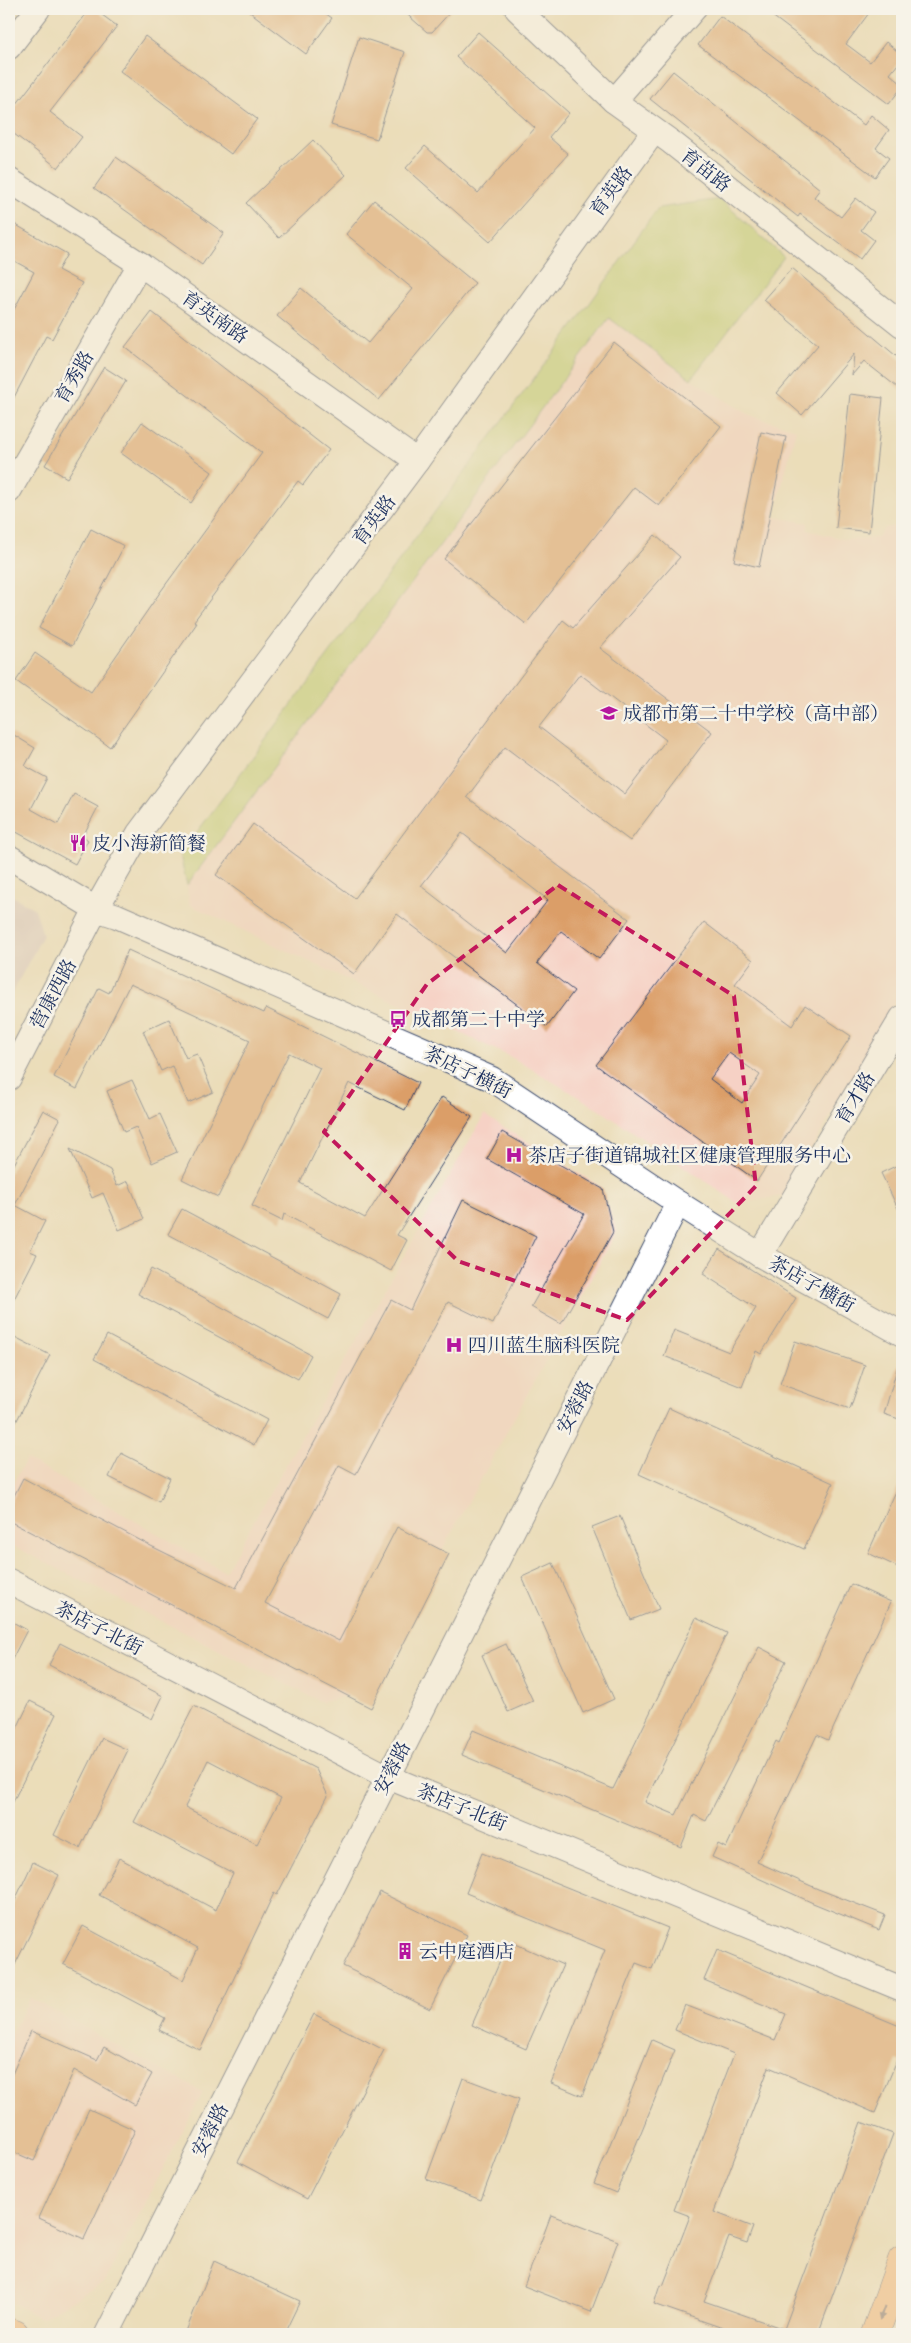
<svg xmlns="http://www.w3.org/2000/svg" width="911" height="2343" viewBox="0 0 911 2343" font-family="'EB Garamond','Noto Serif SC',serif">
  <rect width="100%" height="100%" fill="#f7f3e8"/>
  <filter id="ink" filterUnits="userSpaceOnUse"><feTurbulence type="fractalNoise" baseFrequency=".02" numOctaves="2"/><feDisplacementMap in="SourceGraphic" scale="10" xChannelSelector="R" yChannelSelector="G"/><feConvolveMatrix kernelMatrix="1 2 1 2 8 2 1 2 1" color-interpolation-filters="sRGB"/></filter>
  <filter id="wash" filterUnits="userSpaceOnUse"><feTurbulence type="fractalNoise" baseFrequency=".0096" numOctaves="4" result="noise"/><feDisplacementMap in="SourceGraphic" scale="20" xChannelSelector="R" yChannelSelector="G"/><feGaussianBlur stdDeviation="1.12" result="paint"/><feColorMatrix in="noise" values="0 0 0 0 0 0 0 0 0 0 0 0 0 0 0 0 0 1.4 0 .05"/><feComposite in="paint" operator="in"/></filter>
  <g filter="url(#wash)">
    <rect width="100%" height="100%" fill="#ebddb9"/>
    <g fill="#f6d1c5">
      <path d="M609 318 691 379 749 415 796 429 774 517 808 523 807 530 847 540 877 538 885 528 902 525V990L785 1195 739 1204 600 1110 513 1058 190 905 187 885Z"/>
      <path d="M484 1115 601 1187 617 1231 364 1692 322 1702 9 1544V1491L26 1459 225 1572Z"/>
      <path d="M30 1998 203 2092 104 2282 41 2318 9 2301V2037Z"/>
    </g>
    <path fill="#d1bfbf" d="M9 894 35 909 43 935 9 999Z"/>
    <path fill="#bbcc6f" stroke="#6b7e66" d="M720 199 784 257 691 379 609 318 187 885 180 855 590 303 658 208Z"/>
    <g id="blocks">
      <g fill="#db9e67" fill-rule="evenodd">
        <path d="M90 9H94L117 26 50 112 82 137 58 168 9 130V114Z"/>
        <path d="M246 9H319L332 18 306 54Z"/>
        <path d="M401 9H453L432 32H427Z"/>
        <path d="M763 9H872L846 44 870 62 886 42 902 55V59L890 74 902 84V87L889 104Z"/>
        <path d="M720 16 864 125 871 115 889 130 876 148 889 158 875 177 698 45Z"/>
        <path d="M478 32 569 113 549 137 568 154 490 242 406 168 425 146 478 193 535 128 456 57Z"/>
        <path d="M145 36 257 119 231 154 120 71Z"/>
        <path d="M359 37 405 52 377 139 331 125Z"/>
        <path d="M673 71 820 189 814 197 841 217 856 198 874 212 861 230 874 240 860 259 800 214 798 217 650 99Z"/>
        <path d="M313 140 346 175 279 238 246 203Z"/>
        <path d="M116 157 224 233 202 265 94 188Z"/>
        <path d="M374 200 475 283 379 400 277 316 301 288 368 343 413 289 346 234Z"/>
        <path d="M9 221 67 254 58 270 82 283 52 339 46 336 9 407V319L34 272 9 258Z"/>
        <path d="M792 268 902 361V391L864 361 852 375 854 354 802 415 777 393 818 345 764 300Z"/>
        <path d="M152 312 329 450 303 485 298 481 194 621 197 623 110 747 16 681 35 653 91 692 161 591 262 453 125 347Z"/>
        <path d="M614 342 721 426 659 506 634 487 526 624 444 559Z"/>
        <path d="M104 367 126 381 67 478 45 465Z"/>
        <path d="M850 394 883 398 869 532 836 528Z"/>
        <path d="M142 422 212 472 191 503 121 453Z"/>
        <path d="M761 432 786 437 759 567 734 561Z"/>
        <path d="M91 529 124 546 72 646 39 628Z"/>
        <path d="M655 535 680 557 600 648 712 732 630 841 505 747 467 797 629 919 599 959 561 931 537 963 574 991 547 1027 397 914 354 974 216 875 253 824 355 898 563 620 573 628ZM580 674 666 740 625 794 539 727ZM462 833 548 900 507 953 421 886Z"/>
        <path d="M9 732 35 748 25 766 47 778 31 809 58 824 74 794 98 807 83 836 88 840 75 864 9 828Z"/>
        <path d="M704 922 753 960 735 984 792 1026 805 1005 851 1036 757 1181 596 1065ZM729 1053 760 1075 742 1103 710 1079Z"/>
        <path d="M128 950 264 1013 266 1008 418 1083 405 1110 349 1083 300 1183 365 1218 442 1097 472 1117 397 1235 407 1240 391 1271 284 1214 282 1221 252 1206 320 1068 289 1053 218 1197 182 1179 250 1040 130 984 77 1089 54 1077 99 988 109 993Z"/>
        <path d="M169 1019 186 1058 197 1054 213 1092 188 1103 172 1066 161 1071 143 1031Z"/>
        <path d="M132 1080 150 1119 160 1114 177 1152 152 1163 136 1127 124 1132 107 1091Z"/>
        <path d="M43 1110 60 1119 15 1205 45 1221 30 1251 37 1254 9 1309V1174Z"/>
        <path d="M502 1132 603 1189 613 1232 561 1324 531 1307 584 1214 487 1159Z"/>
        <path d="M70 1149 110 1170 117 1186 128 1181 144 1219 119 1230 103 1193 92 1198Z"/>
        <path d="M902 1163V1217L881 1173Z"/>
        <path d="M463 1200 536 1236 493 1324 448 1302 356 1474 339 1465 265 1603 339 1641 397 1527 449 1554 371 1708 9 1521V1506L23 1478 149 1545 236 1588 391 1300 410 1310Z"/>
        <path d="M182 1209 341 1294 328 1319 168 1234Z"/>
        <path d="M719 1249 796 1298 761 1354 756 1351 742 1387 664 1356 674 1330 729 1352 756 1308 703 1274Z"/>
        <path d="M151 1269 311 1355 298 1379 138 1294Z"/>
        <path d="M9 1334 50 1355 9 1436Z"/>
        <path d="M107 1335 267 1420 254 1445 94 1359Z"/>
        <path d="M795 1341 865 1365 850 1409 780 1384Z"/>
        <path d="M898 1365 902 1366V1420L884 1414Z"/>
        <path d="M669 1408 833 1483 804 1549 639 1474Z"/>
        <path d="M121 1453 170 1478 159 1502 109 1477Z"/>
        <path d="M902 1478V1569L868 1553Z"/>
        <path d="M620 1516 659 1609 631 1620 592 1527Z"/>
        <path d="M553 1563 614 1699 583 1713 522 1577Z"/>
        <path d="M851 1584 891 1602 828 1740 817 1735 757 1862 818 1889 885 1915 879 1930 813 1903 712 1857 718 1844 726 1848 776 1741 779 1743Z"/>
        <path d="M696 1618 727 1633 645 1802 676 1815 759 1647 786 1661 706 1821 694 1815 681 1847 462 1755 473 1730 613 1789Z"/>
        <path d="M9 1620 27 1630 9 1665Z"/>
        <path d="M60 1643 163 1696 152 1719 49 1665Z"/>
        <path d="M506 1644 533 1701 508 1712 482 1655Z"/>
        <path d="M30 1701 56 1714 9 1810V1745Z"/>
        <path d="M194 1706 316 1769 328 1796 277 1895 274 1893 200 2050 159 2030 165 2018 63 1964 83 1926 183 1980 198 1948 99 1895 119 1858 216 1910 233 1873 134 1822ZM208 1760 281 1798 257 1844 185 1807Z"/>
        <path d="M102 1738 128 1750 80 1848 54 1835Z"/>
        <path d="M482 1853 668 1928 652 1969 636 1963 582 2096 551 2083 605 1950 466 1893Z"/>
        <path d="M33 1862 59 1875 9 1977V1913Z"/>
        <path d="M380 1892 467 1935 430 2009 343 1966Z"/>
        <path d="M509 1941 563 1965 526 2049 472 2025Z"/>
        <path d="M717 1950 902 2027V2062L897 2060 875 2113 769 2067 714 2212 753 2227 747 2243 729 2237 704 2301 784 2329 861 2122 893 2134 818 2334H740L654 2304 660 2285 663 2286 690 2216 674 2210 734 2054 675 2030 685 2005 775 2040 786 2014 704 1980Z"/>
        <path d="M314 2014 384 2050 307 2199 238 2162Z"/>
        <path d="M31 2031 97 2060 104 2047 152 2074 135 2105 74 2070 34 2161 9 2150V2081Z"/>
        <path d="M652 2040 675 2050 616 2193 594 2184Z"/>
        <path d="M463 2078 519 2099 481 2200 426 2179Z"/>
        <path d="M89 2109 135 2130 84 2239 39 2218Z"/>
        <path d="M551 2215 618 2241 591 2312 524 2286Z"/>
        <path d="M214 2261 300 2301 284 2334H185Z"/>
      </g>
    </g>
  </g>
  <g filter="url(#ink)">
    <use href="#blocks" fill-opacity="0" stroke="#3a496c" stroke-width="1"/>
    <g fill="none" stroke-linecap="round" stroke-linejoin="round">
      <g stroke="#3a496c" stroke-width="26">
        <g id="minor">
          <path d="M517 9 614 101 671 142 902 325"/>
          <path d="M9 47 38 9"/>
          <path d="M614 101 694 9"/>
          <path d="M9 180 140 264 417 461"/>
          <path d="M9 491 140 264"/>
          <path d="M9 857 96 909 117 916 492 1079 678 1203 760 1255 902 1334"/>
          <path d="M9 1078 96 909 139 833 417 461 654 131"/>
          <path d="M760 1255 902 1018"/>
          <path d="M9 1581 388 1777 902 1989"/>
          <path d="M107 2334 678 1203"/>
        </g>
      </g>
      <g stroke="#3a496c" stroke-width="29">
        <g id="major">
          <path d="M9 2332 15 2334"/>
          <path d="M875 2334 902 2260"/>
        </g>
      </g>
      <use href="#minor" stroke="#fff" stroke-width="24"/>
      <use href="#major" stroke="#f7bd88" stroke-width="28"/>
    </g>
    <defs><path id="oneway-solid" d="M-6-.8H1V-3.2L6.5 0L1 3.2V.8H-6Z" transform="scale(1.25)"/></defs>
    <use fill="#7e6f71" href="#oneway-solid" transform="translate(882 2313) rotate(110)"/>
  </g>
  <path d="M0 0H911V2343H0ZM558 885 734 996 756 1186 627 1320 458 1261 324 1132 427 984Z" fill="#ebddb9" fill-opacity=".55" fill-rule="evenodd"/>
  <path fill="none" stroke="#c2185b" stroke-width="4" stroke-dasharray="10 6" stroke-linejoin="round" d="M558 885 734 996 756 1186 627 1320 458 1261 324 1132 427 984Z"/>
  <defs>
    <g id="school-bare" transform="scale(1.35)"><path d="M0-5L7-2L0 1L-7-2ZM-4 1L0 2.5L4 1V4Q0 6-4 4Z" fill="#b5179e" stroke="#f7f3e8" stroke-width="2.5" paint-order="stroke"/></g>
    <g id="restaurant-bare" transform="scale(1.35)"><path d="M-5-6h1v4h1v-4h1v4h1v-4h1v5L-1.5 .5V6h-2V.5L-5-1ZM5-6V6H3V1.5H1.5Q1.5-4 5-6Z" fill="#b5179e" stroke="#f7f3e8" stroke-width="2.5" paint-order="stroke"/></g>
    <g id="bus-bare" transform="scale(1.35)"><path d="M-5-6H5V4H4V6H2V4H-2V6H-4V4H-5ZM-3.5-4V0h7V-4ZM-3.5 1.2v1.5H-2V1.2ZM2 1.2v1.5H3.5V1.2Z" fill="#b5179e" stroke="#f7f3e8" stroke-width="2.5" paint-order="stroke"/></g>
    <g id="hospital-bare" transform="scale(1.35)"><path d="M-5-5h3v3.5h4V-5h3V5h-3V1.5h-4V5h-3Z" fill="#b5179e" stroke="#f7f3e8" stroke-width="2.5" paint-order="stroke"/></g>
    <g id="building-bare" transform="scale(1.35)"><path d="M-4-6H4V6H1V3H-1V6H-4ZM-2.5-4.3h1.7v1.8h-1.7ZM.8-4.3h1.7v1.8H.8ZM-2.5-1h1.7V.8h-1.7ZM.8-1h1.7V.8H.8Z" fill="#b5179e" stroke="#f7f3e8" stroke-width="2.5" paint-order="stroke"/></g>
  </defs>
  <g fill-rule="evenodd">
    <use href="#school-bare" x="609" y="713"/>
    <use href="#restaurant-bare" x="78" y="843"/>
    <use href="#bus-bare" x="398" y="1019"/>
    <use href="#hospital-bare" x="514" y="1155"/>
    <use href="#hospital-bare" x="454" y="1345"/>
    <use href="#building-bare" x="405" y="1951"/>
  </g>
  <g text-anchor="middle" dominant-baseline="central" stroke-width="5" stroke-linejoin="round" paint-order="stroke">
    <g font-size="19" fill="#1b2f5e" stroke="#f7f3e8">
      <text transform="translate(706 170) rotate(38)">育苗路</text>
      <text transform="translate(611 191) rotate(-54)">育英路</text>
      <text transform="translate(215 317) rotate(35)">育英南路</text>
      <text transform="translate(74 377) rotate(-60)">育秀路</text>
      <text transform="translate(374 520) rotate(-53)">育英路</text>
      <text transform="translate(53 994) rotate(-62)">营康西路</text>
      <text transform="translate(468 1072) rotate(26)">茶店子横街</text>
      <text transform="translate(855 1098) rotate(-59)">育才路</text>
      <text transform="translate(812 1284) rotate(29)">茶店子横街</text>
      <text transform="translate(575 1407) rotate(-63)">安蓉路</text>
      <text transform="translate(99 1628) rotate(27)">茶店子北街</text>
      <text transform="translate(392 1768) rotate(-63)">安蓉路</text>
      <text transform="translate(462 1807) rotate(22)">茶店子北街</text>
      <text transform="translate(210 2130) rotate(-63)">安蓉路</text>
    </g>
    <g font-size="19" fill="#1b2f5e" stroke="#f7f3e8" text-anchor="start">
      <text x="623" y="713">成都市第二十中学校（高中部）</text>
      <text x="92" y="843">皮小海新简餐</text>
      <text x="412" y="1019">成都第二十中学</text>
      <text x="528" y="1155">茶店子街道锦城社区健康管理服务中心</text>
      <text x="468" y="1345">四川蓝生脑科医院</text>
      <text x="419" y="1951">云中庭酒店</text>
    </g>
  </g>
  <rect width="911" height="2343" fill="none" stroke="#f7f3e8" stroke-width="30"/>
</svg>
